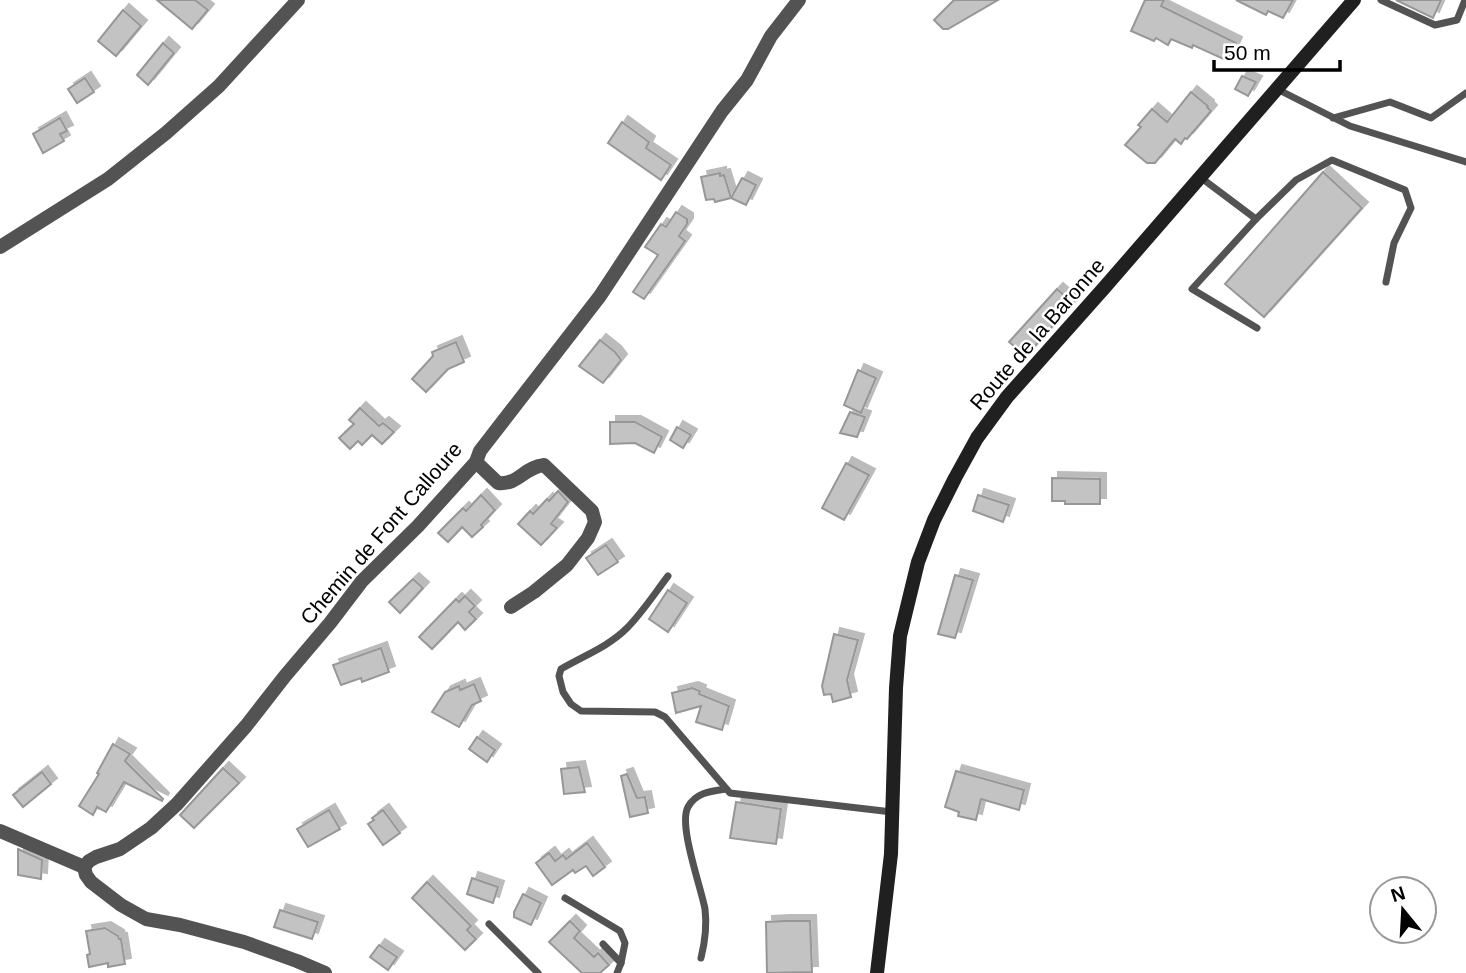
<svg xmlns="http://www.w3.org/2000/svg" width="1466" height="973" viewBox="0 0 1466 973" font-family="Arial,sans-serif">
  <defs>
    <filter id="shadow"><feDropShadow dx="6" dy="-6" stdDeviation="0" flood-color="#0004"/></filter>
  </defs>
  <rect width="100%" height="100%" fill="#fff"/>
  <g fill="#c3c3c3" stroke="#979797" stroke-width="2" filter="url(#shadow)">
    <path d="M157 0H195L208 10 192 29Z"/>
    <path d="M954 0H998L948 29H943L934 20Z"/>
    <path d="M1145 0H1164L1161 6 1236 43 1228 61 1193 45 1192 48 1171 39 1168 45 1156 38 1154 41 1131 31Z"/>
    <path d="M1236 0H1293L1283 18 1268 11 1266 15Z"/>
    <path d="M1396 0H1441L1433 18Z"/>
    <path d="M123 10 141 26 116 56 98 41Z"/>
    <path d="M163 43 174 53 148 85 137 75Z"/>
    <path d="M1242 76 1256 82 1248 96 1235 89Z"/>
    <path d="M85 78 94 92 77 103 68 89Z"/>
    <path d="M1191 92 1208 106 1207 107 1211 111 1187 139 1185 138 1181 144 1175 139 1155 163H1147L1125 145 1141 127 1138 125 1152 109 1167 122Z"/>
    <path d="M60 118 67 131 60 134 64 141 43 153 33 134Z"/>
    <path d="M622 122 649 142 646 148 671 165 661 180 608 143Z"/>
    <path d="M1323 172 1362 208 1264 317 1225 284Z"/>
    <path d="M720 173V176L724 175 731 198 715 202 714 199 706 200 701 177Z"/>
    <path d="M742 178 756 185 746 205 731 198Z"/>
    <path d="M676 212 687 219V224L679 236 685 241 644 299 633 292 658 255 645 247 661 224 666 227Z"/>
    <path d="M1057 289 1073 303 1026 356 1009 342Z"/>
    <path d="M600 340 615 352 621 360 603 383 579 366Z"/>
    <path d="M456 342 464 362 448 369 426 392 412 379 433 356 432 352Z"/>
    <path d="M858 370 876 378 861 413 844 405Z"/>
    <path d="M360 408 379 426 383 423 394 432 382 444 372 435 362 445 358 441 350 449 339 438 354 424 349 420Z"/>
    <path d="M850 412 865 417 857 437 840 433Z"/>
    <path d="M610 422H635L662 437 654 453 635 443 610 444Z"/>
    <path d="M677 427 691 435 683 448 670 440Z"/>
    <path d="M846 463 869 475 844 520 822 508Z"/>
    <path d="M1052 478 1100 479V504H1065V501H1052Z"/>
    <path d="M558 491 568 502 551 524 557 528 541 545 518 524 530 511 533 514 547 499 549 501Z"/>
    <path d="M481 495 495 510 481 525 483 527 472 537 462 527 448 542 438 533 463 508 466 511Z"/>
    <path d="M978 495 1009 505 1003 522 973 511Z"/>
    <path d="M606 545 618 562 598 575 586 558Z"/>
    <path d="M955 575 973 580 955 638 938 634Z"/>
    <path d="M413 579 423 588 400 613 389 602Z"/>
    <path d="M668 590 687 603 668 632 649 619Z"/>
    <path d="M465 596 475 606 469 612 476 619 465 630 458 622 432 649 419 637 456 599 459 602Z"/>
    <path d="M834 634 858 640 847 680 851 697 833 702 831 694 824 695 822 686Z"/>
    <path d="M381 648 389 672 362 682 361 678 341 685 333 665Z"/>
    <path d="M474 684 481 701 472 705 459 727 432 712 445 692 459 686 460 690Z"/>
    <path d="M692 688 700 691 699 694 729 706 722 730 696 722 701 706 676 713 672 693Z"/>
    <path d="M477 737 495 750 487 762 469 749Z"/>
    <path d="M113 744 130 754 125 761 163 799 162 801 124 782 106 812 97 807 93 815 79 806 99 774 97 773Z"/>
    <path d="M579 767 585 792 564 794 561 769Z"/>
    <path d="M223 768 239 783 194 828 180 815Z"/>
    <path d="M956 771 1024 790 1019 810 981 799 976 820 958 816 959 812 945 807Z"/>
    <path d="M42 772 51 784 23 807 13 795Z"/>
    <path d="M627 774 637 798 645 797 648 813 630 817 621 776Z"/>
    <path d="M736 802 781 809 776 844 730 838Z"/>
    <path d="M329 810 340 829 308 847 297 829Z"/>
    <path d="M383 810 400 833 383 845 368 824 374 820 372 818Z"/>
    <path d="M587 843 605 867 593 876 586 866 575 873 573 870 552 885 536 863 549 853 555 861 563 855 566 859Z"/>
    <path d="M18 849 42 860 41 879 18 875Z"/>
    <path d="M472 878 498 887 493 903 467 894Z"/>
    <path d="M427 882 471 926 467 930 476 939 465 950 412 898Z"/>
    <path d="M523 894 541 903 531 925 514 917V912Z"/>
    <path d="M280 910 318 922 312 939 274 927Z"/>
    <path d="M570 921 580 931 574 938 594 957 598 953 609 965 600 973H582L549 942Z"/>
    <path d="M784 921H810L812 972 767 973 766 922Z"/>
    <path d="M105 928 118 936 119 939H121L125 964 108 967V963L89 967 87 955 90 954 86 931Z"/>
    <path d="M379 945 397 957 388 970 370 957Z"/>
  </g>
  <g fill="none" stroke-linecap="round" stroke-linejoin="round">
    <g stroke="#535353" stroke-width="7">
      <path d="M1381 0 1435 25 1457 20 1465 0"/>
      <path d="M1277 89 1350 126 1466 162"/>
      <path d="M1333 118 1390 102 1431 118 1466 93"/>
      <path d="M1200 177 1256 219 1192 289 1257 328"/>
      <path d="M1256 219 1296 180 1332 160 1405 190 1411 208 1394 243 1386 282"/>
      <path d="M668 576C655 593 642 613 627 628 608 647 583 656 561 669L559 676 563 692 571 704 581 711 655 712 665 717 730 793 892 812"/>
      <path d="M565 898 620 931 625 943 621 963"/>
      <path d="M489 924 538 973"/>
      <path d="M603 944 621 963 617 973"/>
      <path d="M701 958C705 942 707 925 705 909 701 887 678 825 688 807 696 792 712 791 726 789"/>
    </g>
    <g stroke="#535353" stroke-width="14">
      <path d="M0 247 108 179 166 133 219 86 298 0"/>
      <path d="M476 462 498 483C519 485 524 467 544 465L592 511 595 522 588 538 567 565 534 592 511 607"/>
      <path d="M0 831 84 867"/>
      <path d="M84 867 89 861 96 857 120 849 151 828 177 804 246 726 285 676 330 623 362 581 418 526 476 462 480 451 600 296 722 111 747 80 771 36 799 0"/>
      <path d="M84 867 86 875 91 882 121 905 146 919 180 925 244 942 297 961 325 973"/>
    </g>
    <path stroke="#202020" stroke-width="14" d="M877 973 891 854 896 688 900 636 918 562 934 520 955 478 977 438 1007 397 1104 288 1354 0"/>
  </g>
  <g text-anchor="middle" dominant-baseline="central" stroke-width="5" stroke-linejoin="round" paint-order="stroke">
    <g font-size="21" fill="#000" stroke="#fff">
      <text transform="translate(1037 334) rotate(-49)">Route de la Baronne</text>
      <text transform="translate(381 533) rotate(-49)">Chemin de Font Calloure</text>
    </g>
  </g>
  <g transform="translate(1403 910) rotate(342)"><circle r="33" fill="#ffffff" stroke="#999999" stroke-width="2"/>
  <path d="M0-5L12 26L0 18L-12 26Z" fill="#000000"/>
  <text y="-10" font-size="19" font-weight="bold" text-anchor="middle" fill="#000000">N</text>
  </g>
  <path d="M1214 60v10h126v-10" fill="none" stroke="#000000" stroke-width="3.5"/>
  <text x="1224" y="60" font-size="21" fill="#000000" stroke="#ffffff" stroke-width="5" paint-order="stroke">50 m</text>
</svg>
